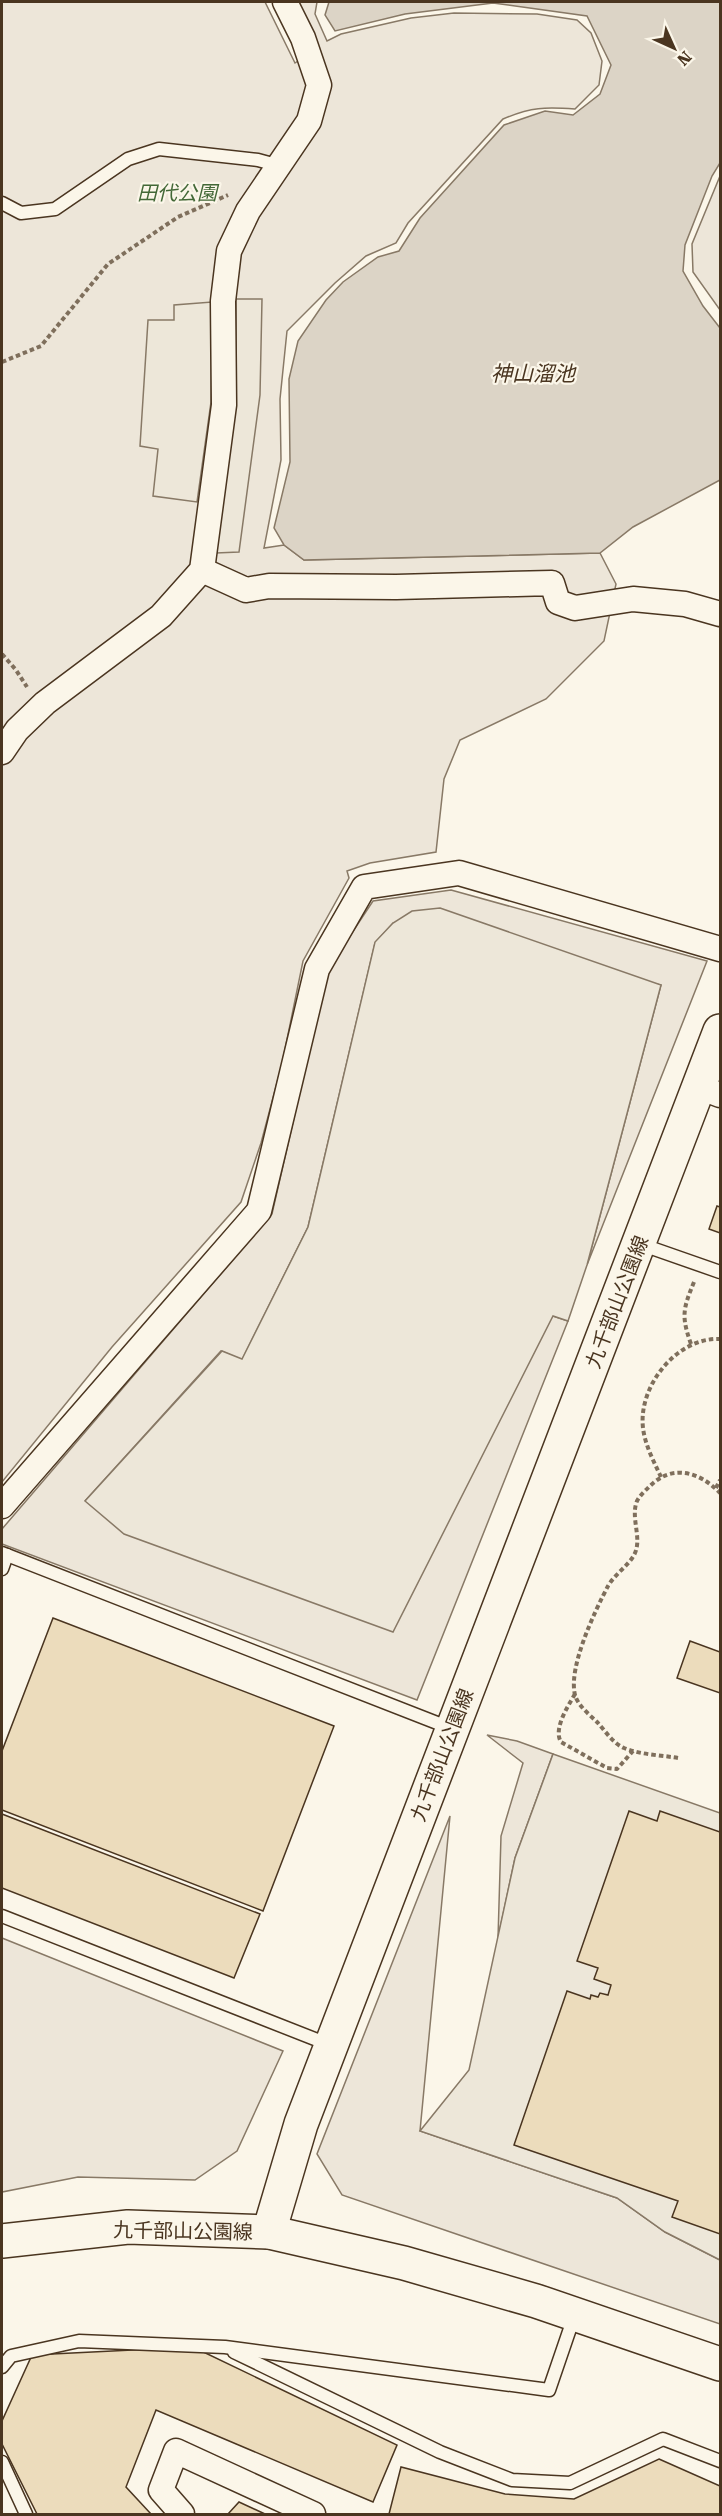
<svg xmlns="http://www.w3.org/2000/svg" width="722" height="2516" viewBox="0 0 722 2516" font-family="'Roboto Serif','Noto Sans JP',serif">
  <rect width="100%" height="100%" fill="#fbf6e9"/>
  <g fill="#ede6d9" stroke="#887966" stroke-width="1.5">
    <path d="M2 2H265L295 63 316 49 294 2H317L315 14 327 41 341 34 411 18 454 13 537 14 577 20 591 33 602 61 599 85 575 109C545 107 531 107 503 119L408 223 396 243 366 256 335 283 287 331 280 399 281 460 264 548 284 545 304 560 600 553 616 584 604 641 546 699 460 740 444 779 436 852 370 863 347 871 349 878 303 961 282 1064 261 1143 241 1202 112 1347 2 1482Z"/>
    <path d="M720 176V310L693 272 692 244Z"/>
    <path d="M451 890 707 961 587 1265 661 985 393 923 375 943 308 1227 242 1360 221 1351 85 1501 553 1316 568 1321 417 1700 2 1544V1529L272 1214 328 969 373 901Z"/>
    <path d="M487 1735 517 1741 553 1754 515 1858 498 1938 501 1836 523 1763Z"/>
    <path d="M450 1816 420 2131 617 2198 665 2232 720 2260V2324L342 2195 317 2154Z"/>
    <path d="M2 1938 283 2051 237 2151 195 2180 78 2177 2 2192Z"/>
  </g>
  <g fill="#ede7d9" stroke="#887966" stroke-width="1.5">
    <path d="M236 299H262L260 395 239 552 216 553 236 402Z"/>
    <path d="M212 302 211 402 197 502 153 496 158 449 140 446 148 320H174V305Z"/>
    <path d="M440 908 661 985 587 1265 568 1321 553 1316 393 1632 124 1534 85 1501 222 1351 242 1359 308 1227 375 942 393 923 412 911Z"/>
    <path d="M553 1754 720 1813V2260L665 2232 617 2198 420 2131 469 2070 515 1858Z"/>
  </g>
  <path fill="#dcd4c6" stroke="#887966" stroke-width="1.5" d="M329 2H720V163L712 176 685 245 683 271 703 306 720 328V480L633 527 600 553 304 560 284 545 274 528 290 462 289 379 298 341 326 300 343 282 378 257 399 251 420 218 504 125 545 111 573 115 600 94 611 65 587 16 493 3 405 14 335 31 325 15Z"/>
  <g fill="#ecdcbc" stroke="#4a3520" stroke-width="1.5">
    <path d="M717 1206 720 1207V1233L709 1229Z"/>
    <path d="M53 1618 334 1726 263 1911 2 1810V1751Z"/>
    <path d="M690 1641 720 1652V1693L677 1678Z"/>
    <path d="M629 1811 657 1821 660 1811 720 1832V2234L672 2217 678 2201 514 2145 567 1991 590 1999 591 1995 598 1997 600 1993 608 1995 611 1985 594 1979 598 1968 577 1961Z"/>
    <path d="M2 1814 260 1914 234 1978 2 1888Z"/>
    <path d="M193 2347 397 2445 373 2502 156 2410 126 2487 151 2514H37L2 2444V2421L32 2355Z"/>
    <path d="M659 2459 720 2486V2514H389L401 2467 505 2494 574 2499Z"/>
    <path d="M239 2502 265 2514H228Z"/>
  </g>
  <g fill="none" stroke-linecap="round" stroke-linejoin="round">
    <g stroke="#4a3520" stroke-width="15">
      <g id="lane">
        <path d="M2 203 21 213 55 209 128 159 159 149 258 160 280 166"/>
        <path d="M640 1244 720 1272"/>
        <path d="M2 1553 450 1728"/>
        <path d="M2 1569 7 1555"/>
        <path d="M2 1916 330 2045"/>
        <path d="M234 2352 440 2452 512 2480 570 2483 663 2439 720 2461"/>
        <path d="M2 2367 11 2356 79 2341 225 2347 549 2390 575 2314"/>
        <path d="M2 2462 26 2514"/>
      </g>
    </g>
    <g stroke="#4a3520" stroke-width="27">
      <g id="street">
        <path d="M202 570 246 590 269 586 396 587 552 583 558 602 575 608 633 599 685 604 720 614"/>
        <path d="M2 752 17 730 45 703 161 616 202 570 224 405 223 301 229 251 248 211 309 121 319 85 303 38 285 2"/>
        <path d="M699 1087 720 1095"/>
        <path d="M2 1506 259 1211 317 969 364 887 459 873 720 949"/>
        <path d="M182 2514 161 2490 176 2451 313 2514"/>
      </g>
    </g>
    <g stroke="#4a3520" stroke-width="36">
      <g id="secondary">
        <path d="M269 2232 301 2124 720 1031"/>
        <path d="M2 2241 128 2227 269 2232 404 2263 536 2301 720 2364"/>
      </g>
    </g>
    <g stroke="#7f6f5c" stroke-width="4" stroke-dasharray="4.5 3" stroke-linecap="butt">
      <path d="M2 362 41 346 108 264 178 217 228 195"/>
      <path d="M2 654 16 670 27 687"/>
      <path d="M691 1344C681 1316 683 1309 694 1282"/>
      <path d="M661 1477C654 1462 645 1445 643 1428 638 1386 677 1337 720 1339"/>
      <path d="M716 1488 720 1480"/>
      <path d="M575 1694C568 1706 553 1729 561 1742L607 1768 617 1769 633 1751"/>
      <path d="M678 1758C661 1755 641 1755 624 1748 614 1744 605 1731 598 1723 590 1715 578 1706 575 1695 568 1667 595 1611 608 1586 615 1574 628 1566 634 1555 643 1539 630 1518 637 1501 640 1495 645 1491 649 1487 672 1463 700 1472 720 1493"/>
    </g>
    <use href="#lane" stroke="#fbf6e9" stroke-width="12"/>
    <use href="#street" stroke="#fbf6e9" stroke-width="24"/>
    <use href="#secondary" stroke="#fbf6e9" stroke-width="33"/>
  </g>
  <g text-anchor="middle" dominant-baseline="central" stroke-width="4.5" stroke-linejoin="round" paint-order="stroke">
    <g font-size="20" font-style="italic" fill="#436837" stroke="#fbf6e9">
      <text x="177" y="193">田代公園</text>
    </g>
    <g font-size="20" fill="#4a3520" stroke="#fbf6e9">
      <text transform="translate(617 1302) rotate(-69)">九千部山公園線</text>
      <text transform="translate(442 1755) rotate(-69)">九千部山公園線</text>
      <text transform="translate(183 2231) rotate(1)">九千部山公園線</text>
    </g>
    <g font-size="21" font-style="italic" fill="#4a3520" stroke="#fbf6e9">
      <text x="533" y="374">神山溜池</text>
    </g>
  </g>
  <rect width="722" height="2516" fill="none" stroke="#4a3520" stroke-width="6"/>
  <g transform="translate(674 48) rotate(135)" stroke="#fbf6e9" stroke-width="4.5" paint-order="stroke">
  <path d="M0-4.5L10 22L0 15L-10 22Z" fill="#4a3520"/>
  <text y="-9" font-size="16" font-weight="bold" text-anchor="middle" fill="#4a3520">N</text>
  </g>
</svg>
